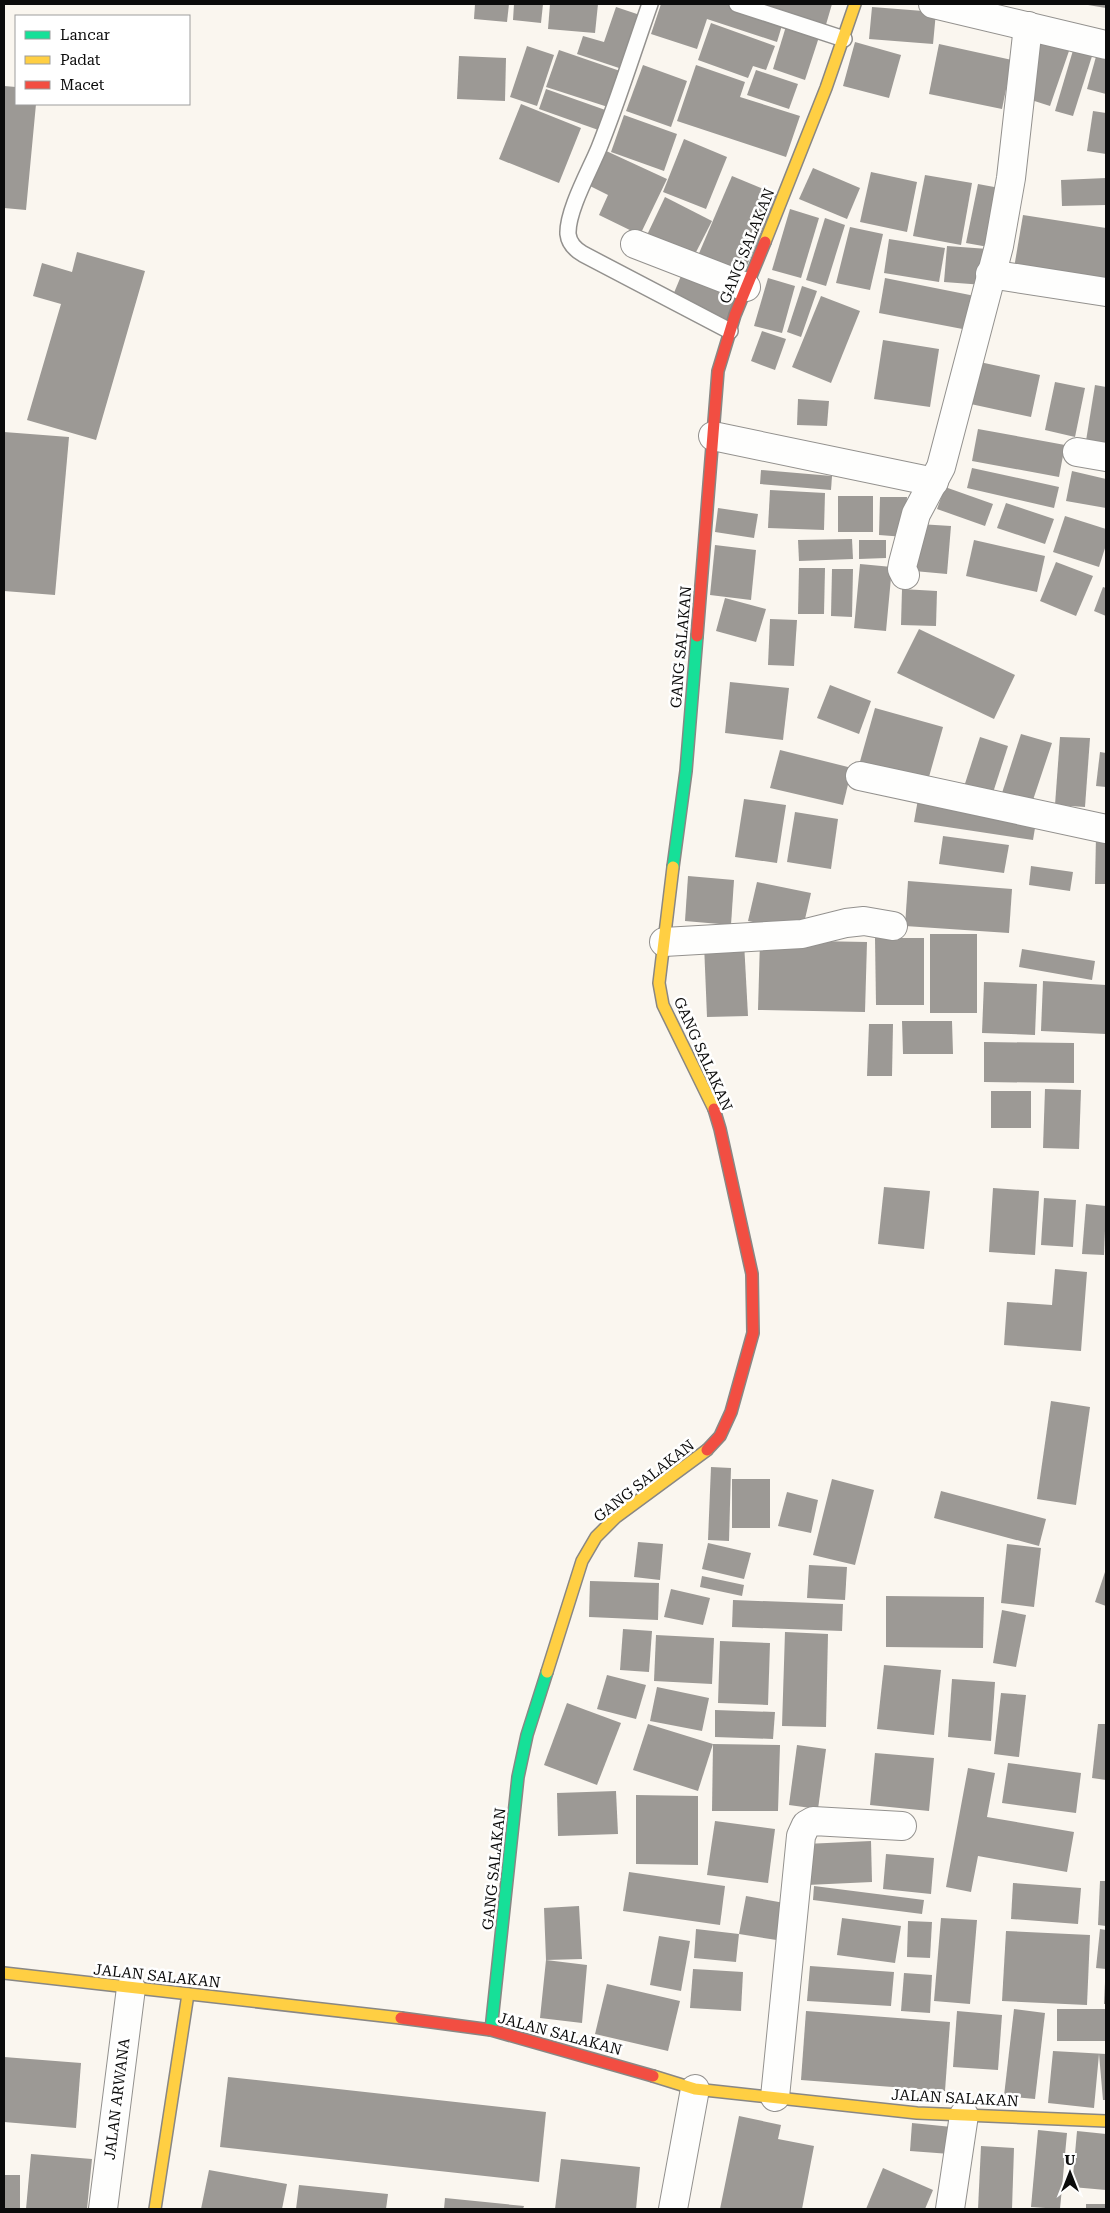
<svg xmlns="http://www.w3.org/2000/svg" width="1110" height="2213" viewBox="0 0 1110 2213" font-family="'Roboto Serif',serif">
  <rect width="100%" height="100%" fill="#faf6ef"/>
  <g fill="#9c9995">
    <path d="M475 4H509L507 22 474 19Z"/>
    <path d="M514 4H543L541 23 513 20Z"/>
    <path d="M550 4H598L595 33 548 29Z"/>
    <path d="M661 4H728L783 22 777 42 707 19 697 49 651 34Z"/>
    <path d="M744 4H832L825 28Z"/>
    <path d="M1088 4H1106V8L1088 5Z"/>
    <path d="M616 7 640 15 622 69 577 54 583 36 604 42Z"/>
    <path d="M872 7 936 12 933 44 869 39Z"/>
    <path d="M711 23 775 46 766 70 753 66 748 78 698 60Z"/>
    <path d="M787 23 820 34 805 80 773 69Z"/>
    <path d="M1041 41 1069 51 1050 106 1022 97Z"/>
    <path d="M855 42 901 55 889 98 843 86Z"/>
    <path d="M939 44 1012 60 1002 109 929 94Z"/>
    <path d="M527 46 554 55 537 106 510 97Z"/>
    <path d="M1074 47 1093 53 1073 116 1055 111Z"/>
    <path d="M559 50 623 72 611 108 546 87Z"/>
    <path d="M1097 53 1106 56V94L1087 89Z"/>
    <path d="M459 56 506 58 505 101 457 99Z"/>
    <path d="M643 65 687 81 671 127 626 111Z"/>
    <path d="M696 65 745 82 740 97 800 116 786 157 677 121Z"/>
    <path d="M756 70 798 84 789 109 747 95Z"/>
    <path d="M4 86 16 87V104H36L26 210 4 208Z"/>
    <path d="M546 89 611 112 604 132 539 109Z"/>
    <path d="M521 104 581 128 559 183 499 159Z"/>
    <path d="M1093 111 1106 113V154L1087 151Z"/>
    <path d="M624 115 677 134 664 171 611 152Z"/>
    <path d="M684 139 727 157 706 209 663 192Z"/>
    <path d="M602 149 667 179 640 235 599 215 608 195 586 184Z"/>
    <path d="M813 168 860 188 847 219 799 199Z"/>
    <path d="M871 172 917 182 907 232 860 222Z"/>
    <path d="M925 175 972 183 961 245 913 236Z"/>
    <path d="M732 176 778 195 742 277 697 258Z"/>
    <path d="M1106 178V205L1062 206 1061 180Z"/>
    <path d="M978 184 1005 189 994 248 966 243Z"/>
    <path d="M665 197 712 221 693 258 647 235Z"/>
    <path d="M790 209 819 218 801 278 772 270Z"/>
    <path d="M1023 215 1106 228V283L1014 268Z"/>
    <path d="M825 218 845 225 826 286 806 280Z"/>
    <path d="M850 227 883 234 870 290 836 283Z"/>
    <path d="M889 239 945 248 939 282 884 273Z"/>
    <path d="M947 246 988 249 984 285 944 282Z"/>
    <path d="M77 252 145 271 96 440 27 420 61 304 33 296 42 263 72 272Z"/>
    <path d="M686 264 742 288 727 323 671 300Z"/>
    <path d="M768 278 795 286 782 333 754 326Z"/>
    <path d="M885 278 980 297 973 331 879 313Z"/>
    <path d="M802 286 817 291 801 337 787 332Z"/>
    <path d="M821 296 860 311 831 383 792 367Z"/>
    <path d="M762 331 786 339 775 370 751 361Z"/>
    <path d="M883 340 939 349 930 407 874 399Z"/>
    <path d="M975 361 1040 375 1031 417 966 403Z"/>
    <path d="M1055 382 1085 388 1075 437 1045 430Z"/>
    <path d="M1095 385 1106 387V450L1085 447Z"/>
    <path d="M798 399 829 401 827 426 797 425Z"/>
    <path d="M978 429 1065 445 1059 477 972 461Z"/>
    <path d="M4 432 69 437 55 595 4 591Z"/>
    <path d="M972 468 1059 487 1054 508 967 488Z"/>
    <path d="M761 470 832 476 831 490 760 484Z"/>
    <path d="M1072 471 1106 479V508L1066 501Z"/>
    <path d="M945 487 993 504 985 526 937 509Z"/>
    <path d="M770 490 825 493 824 530 768 528Z"/>
    <rect x="838" y="496" width="35" height="36"/>
    <path d="M880 497H907L905 537 879 535Z"/>
    <path d="M1006 503 1054 519 1045 544 997 528Z"/>
    <path d="M718 508 758 514 754 538 715 532Z"/>
    <path d="M1065 516 1106 529V545L1099 567 1053 552Z"/>
    <path d="M919 524 951 526 947 574 914 571Z"/>
    <path d="M852 539 853 559 799 561 798 540Z"/>
    <path d="M859 540H886V558L859 559Z"/>
    <path d="M974 540 1045 556 1037 592 966 576Z"/>
    <path d="M715 545 756 550 751 600 710 595Z"/>
    <path d="M1056 562 1093 576 1076 616 1040 601Z"/>
    <path d="M860 564 892 567 886 631 854 628Z"/>
    <path d="M799 568H825L824 614H798Z"/>
    <path d="M832 569H853L852 617 831 616Z"/>
    <path d="M1103 587 1106 588V616L1094 611Z"/>
    <path d="M902 589 937 591 936 626 901 625Z"/>
    <path d="M725 598 766 609 756 642 716 631Z"/>
    <path d="M770 619 797 620 794 666 768 665Z"/>
    <path d="M919 629 1015 675 994 719 897 673Z"/>
    <path d="M730 682 789 688 783 740 725 733Z"/>
    <path d="M830 685 871 701 859 734 817 718Z"/>
    <path d="M875 708 943 727 927 784 859 765Z"/>
    <path d="M1021 734 1052 743 1031 806 1001 796Z"/>
    <path d="M980 737 1008 746 990 802 962 793Z"/>
    <path d="M1060 737 1090 738 1085 807 1055 805Z"/>
    <path d="M780 750 852 768 843 805 770 788Z"/>
    <path d="M1100 752 1106 753V787L1096 786Z"/>
    <path d="M744 799 786 805 777 863 735 857Z"/>
    <path d="M918 799 1037 816 1033 840 914 822Z"/>
    <path d="M795 812 838 819 831 869 787 862Z"/>
    <path d="M943 836 1009 845 1004 873 939 864Z"/>
    <path d="M1096 836 1106 837V884H1095Z"/>
    <path d="M1031 866 1073 872 1070 891 1029 885Z"/>
    <path d="M688 876 734 880 731 925 685 921Z"/>
    <path d="M908 881 1012 889 1009 933 905 926Z"/>
    <path d="M757 882 811 893 802 932 748 921Z"/>
    <rect x="930" y="934" width="47" height="79"/>
    <path d="M875 938H924V1005H876Z"/>
    <path d="M760 940 867 942 865 1012 758 1010Z"/>
    <path d="M744 942 748 1016 707 1017 704 944Z"/>
    <path d="M1022 949 1095 961 1092 980 1019 967Z"/>
    <path d="M1043 981 1106 985V1034L1041 1031Z"/>
    <path d="M984 982 1037 984 1035 1035 982 1033Z"/>
    <path d="M902 1021H952L953 1054H903Z"/>
    <path d="M869 1024H893L892 1076H867Z"/>
    <path d="M984 1042 1074 1043V1083L984 1082Z"/>
    <path d="M1045 1089 1081 1090 1079 1149 1043 1148Z"/>
    <rect x="991" y="1091" width="40" height="37"/>
    <path d="M884 1187 930 1191 924 1249 878 1244Z"/>
    <path d="M993 1188 1039 1191 1035 1255 989 1252Z"/>
    <path d="M1044 1198 1076 1200 1073 1247 1041 1245Z"/>
    <path d="M1086 1204 1106 1206 1104 1255 1082 1254Z"/>
    <path d="M1055 1269 1087 1272 1081 1351 1004 1345 1007 1302 1052 1305Z"/>
    <path d="M1051 1401 1090 1407 1076 1505 1037 1499Z"/>
    <path d="M711 1467 731 1468 729 1541 708 1540Z"/>
    <rect x="732" y="1479" width="38" height="49"/>
    <path d="M832 1479 874 1490 855 1565 813 1555Z"/>
    <path d="M941 1491 1046 1519 1039 1546 934 1518Z"/>
    <path d="M787 1492 818 1500 811 1533 778 1526Z"/>
    <path d="M638 1542 663 1544 660 1580 634 1577Z"/>
    <path d="M708 1543 751 1553 744 1579 702 1569Z"/>
    <path d="M1007 1544 1041 1548 1034 1607 1001 1603Z"/>
    <path d="M809 1565 847 1567 845 1600 807 1598Z"/>
    <path d="M1106 1569V1606L1095 1602Z"/>
    <path d="M702 1576 744 1585 742 1596 700 1587Z"/>
    <path d="M590 1581 659 1583 658 1620 589 1617Z"/>
    <path d="M671 1589 710 1598 703 1625 664 1617Z"/>
    <path d="M886 1596 984 1597 983 1648 886 1647Z"/>
    <path d="M733 1600 843 1604 842 1631 732 1627Z"/>
    <path d="M1002 1610 1026 1615 1016 1667 993 1663Z"/>
    <path d="M623 1629 652 1631 649 1672 620 1670Z"/>
    <path d="M785 1632 828 1634 826 1727 782 1726Z"/>
    <path d="M656 1635 714 1638 712 1684 654 1681Z"/>
    <path d="M720 1641 770 1643 768 1705 718 1703Z"/>
    <path d="M884 1665 941 1670 934 1735 877 1729Z"/>
    <path d="M607 1675 646 1685 636 1719 597 1709Z"/>
    <path d="M952 1679 995 1682 991 1741 948 1737Z"/>
    <path d="M657 1687 709 1698 702 1731 650 1721Z"/>
    <path d="M1001 1693 1026 1695 1019 1757 994 1754Z"/>
    <path d="M567 1703 621 1723 597 1785 544 1765Z"/>
    <path d="M715 1710 775 1712 773 1739 715 1737Z"/>
    <path d="M648 1724 713 1744 698 1791 633 1770Z"/>
    <path d="M1098 1724H1106V1780L1092 1778Z"/>
    <path d="M713 1744 780 1745 778 1811H712Z"/>
    <path d="M797 1745 826 1749 818 1809 789 1805Z"/>
    <path d="M875 1753 934 1758 929 1811 870 1805Z"/>
    <path d="M1008 1763 1081 1773 1076 1813 1002 1803Z"/>
    <path d="M968 1768 995 1773 987 1817 1074 1832 1067 1872 978 1856 971 1892 946 1887Z"/>
    <path d="M616 1791 618 1834 558 1836 557 1793Z"/>
    <path d="M636 1795 698 1796V1865L636 1864Z"/>
    <path d="M715 1821 775 1829 768 1883 707 1875Z"/>
    <path d="M871 1841 872 1882 807 1885 805 1844Z"/>
    <path d="M886 1854 934 1858 931 1894 883 1889Z"/>
    <path d="M629 1872 725 1886 720 1925 623 1911Z"/>
    <path d="M1100 1881H1106V1926L1098 1925Z"/>
    <path d="M1013 1883 1081 1888 1078 1924 1011 1919Z"/>
    <path d="M814 1886 924 1900 922 1914 813 1900Z"/>
    <path d="M746 1896 790 1904 783 1941 739 1934 736 1962 694 1958 696 1929 739 1934Z"/>
    <path d="M579 1906 582 1959 546 1960 587 1965 582 2023 540 2018 546 1960 544 1908Z"/>
    <path d="M842 1918 901 1926 895 1963 837 1955Z"/>
    <path d="M941 1918 977 1920 970 2004 934 2001Z"/>
    <path d="M908 1921 932 1922 930 1958 907 1957Z"/>
    <path d="M1100 1929 1106 1930V1969L1096 1968Z"/>
    <path d="M1006 1931 1090 1935 1087 2005 1002 2001Z"/>
    <path d="M659 1936 690 1941 681 1991 650 1985Z"/>
    <path d="M810 1966 894 1972 891 2006 807 2001Z"/>
    <path d="M693 1969 743 1972 741 2011 690 2008Z"/>
    <path d="M904 1973 932 1975 930 2013 901 2011Z"/>
    <path d="M1105 1982H1106V2004H1104Z"/>
    <path d="M607 1984 680 2001 668 2051 595 2034Z"/>
    <path d="M1014 2009 1045 2013 1035 2099 1004 2096Z"/>
    <rect x="1057" y="2009" width="49" height="32"/>
    <path d="M806 2011 950 2022 945 2091 801 2080Z"/>
    <path d="M957 2011 1002 2015 998 2070 953 2067Z"/>
    <path d="M1053 2051 1106 2054V2100H1103L1099 2054 1094 2108 1048 2103Z"/>
    <path d="M4 2057 81 2063 76 2128 4 2122Z"/>
    <path d="M228 2077 546 2112 539 2182 220 2147Z"/>
    <path d="M739 2116 781 2125 778 2139 814 2146 802 2209H720Z"/>
    <path d="M912 2123 952 2127 950 2154 910 2151Z"/>
    <path d="M1038 2130 1067 2133 1060 2209 1031 2207Z"/>
    <path d="M1077 2131 1106 2134V2190L1072 2187Z"/>
    <path d="M981 2146 1014 2148 1012 2209H978Z"/>
    <path d="M31 2154 92 2159 87 2209H26Z"/>
    <path d="M561 2159 640 2167 636 2209H555Z"/>
    <path d="M883 2168 933 2190 925 2209H866Z"/>
    <path d="M209 2170 287 2184 282 2209H201Z"/>
    <rect x="4" y="2175" width="16" height="34"/>
    <path d="M299 2185 388 2194 386 2209H296Z"/>
    <path d="M445 2198 524 2206 523 2209H444Z"/>
    <rect x="1086" y="2204" width="20" height="5"/>
  </g>
  <g fill="none" stroke-linecap="round" stroke-linejoin="round">
    <g stroke="#93918e" stroke-width="18">
      <g id="lane">
        <path d="M650 4C633 52 618 101 599 148 590 170 567 211 568 234 569 243 576 250 583 254L730 331"/>
        <path d="M737 4 844 39"/>
      </g>
    </g>
    <g stroke="#93918e" stroke-width="30">
      <g id="street">
        <path d="M933 4 1106 45"/>
        <path d="M635 244 746 287"/>
        <path d="M990 274 1106 292"/>
        <path d="M713 436 934 482"/>
        <path d="M1077 452 1106 457"/>
        <path d="M905 575 902 569 903 563 916 514 941 467 999 246 1011 178 1028 26"/>
        <path d="M860 776 1106 829"/>
        <path d="M664 942 802 934 846 923 864 921 893 926"/>
        <path d="M775 2097 801 1836 806 1825 813 1821 902 1826"/>
        <path d="M103 2209 131 1988"/>
        <path d="M673 2209 695 2089"/>
        <path d="M950 2209 964 2115"/>
      </g>
    </g>
    <g stroke="#898784" stroke-width="14">
      <g id="fast">
        <path d="M673 867 686 771 697 636"/>
        <path d="M491 2030 518 1777 527 1735 547 1672"/>
      </g>
    </g>
    <g stroke="#898784" stroke-width="14">
      <g id="slow">
        <path d="M765 242 826 88 855 4"/>
        <path d="M673 867 659 983 663 1005 714 1109"/>
        <path d="M547 1672 582 1561 596 1537 616 1517 707 1450"/>
        <path d="M4 1973 401 2018"/>
        <path d="M653 2076 695 2089 917 2113 1106 2121"/>
        <path d="M155 2209 188 1994"/>
      </g>
    </g>
    <g stroke="#898784" stroke-width="14">
      <g id="jam">
        <path d="M697 636 718 371 735 315 765 242"/>
        <path d="M707 1450 720 1436 731 1412 753 1333 752 1274 720 1129 714 1109"/>
        <path d="M401 2018 491 2030 653 2076"/>
      </g>
    </g>
    <use href="#lane" stroke="#fefefd" stroke-width="15"/>
    <use href="#street" stroke="#fefefd" stroke-width="28"/>
    <use href="#fast" stroke="#16e098" stroke-width="11"/>
    <use href="#slow" stroke="#ffcf43" stroke-width="11"/>
    <use href="#jam" stroke="#f24e42" stroke-width="11"/>
  </g>
  <g text-anchor="middle" dominant-baseline="central" stroke-width="5" stroke-linejoin="round" paint-order="stroke">
    <g font-size="15" fill="#0b0b0b" stroke="#fff">
      <text transform="translate(747 246) rotate(-68)">GANG SALAKAN</text>
      <text transform="translate(681 647) rotate(-85)">GANG SALAKAN</text>
      <text transform="translate(703 1054) rotate(66)">GANG SALAKAN</text>
      <text transform="translate(644 1481) rotate(-38)">GANG SALAKAN</text>
      <text transform="translate(494 1869) rotate(-84)">GANG SALAKAN</text>
      <text transform="translate(157 1976) rotate(6)">JALAN SALAKAN</text>
      <text transform="translate(560 2034) rotate(15)">JALAN SALAKAN</text>
      <text transform="translate(955 2098) rotate(3)">JALAN SALAKAN</text>
      <text transform="translate(117 2099) rotate(-83)">JALAN ARWANA</text>
    </g>
  </g>
  <rect width="1110" height="2213" fill="none" stroke="#0b0b0b" stroke-width="10"/>
  <rect x="15" y="15" width="175" height="90" fill="#ffffff" stroke="#9d9d9d"/>
  <rect x="25" y="31" width="25" height="8" fill="#16e098" stroke="#9d9d9d"/>
  <text x="60" y="40" font-size="15" fill="#0b0b0b">Lancar</text>
  <rect x="25" y="56" width="25" height="8" fill="#ffcf43" stroke="#9d9d9d"/>
  <text x="60" y="65" font-size="15" fill="#0b0b0b">Padat</text>
  <rect x="25" y="81" width="25" height="8" fill="#f24e42" stroke="#9d9d9d"/>
  <text x="60" y="90" font-size="15" fill="#0b0b0b">Macet</text>
  <g transform="translate(1070 2173)" stroke="#ffffff" stroke-width="4" paint-order="stroke">
  <path d="M0-4L9 19L0 12L-9 19Z" fill="#0b0b0b"/>
  <text y="-8" font-size="14" font-weight="bold" text-anchor="middle" fill="#0b0b0b">U</text>
  </g>
</svg>
